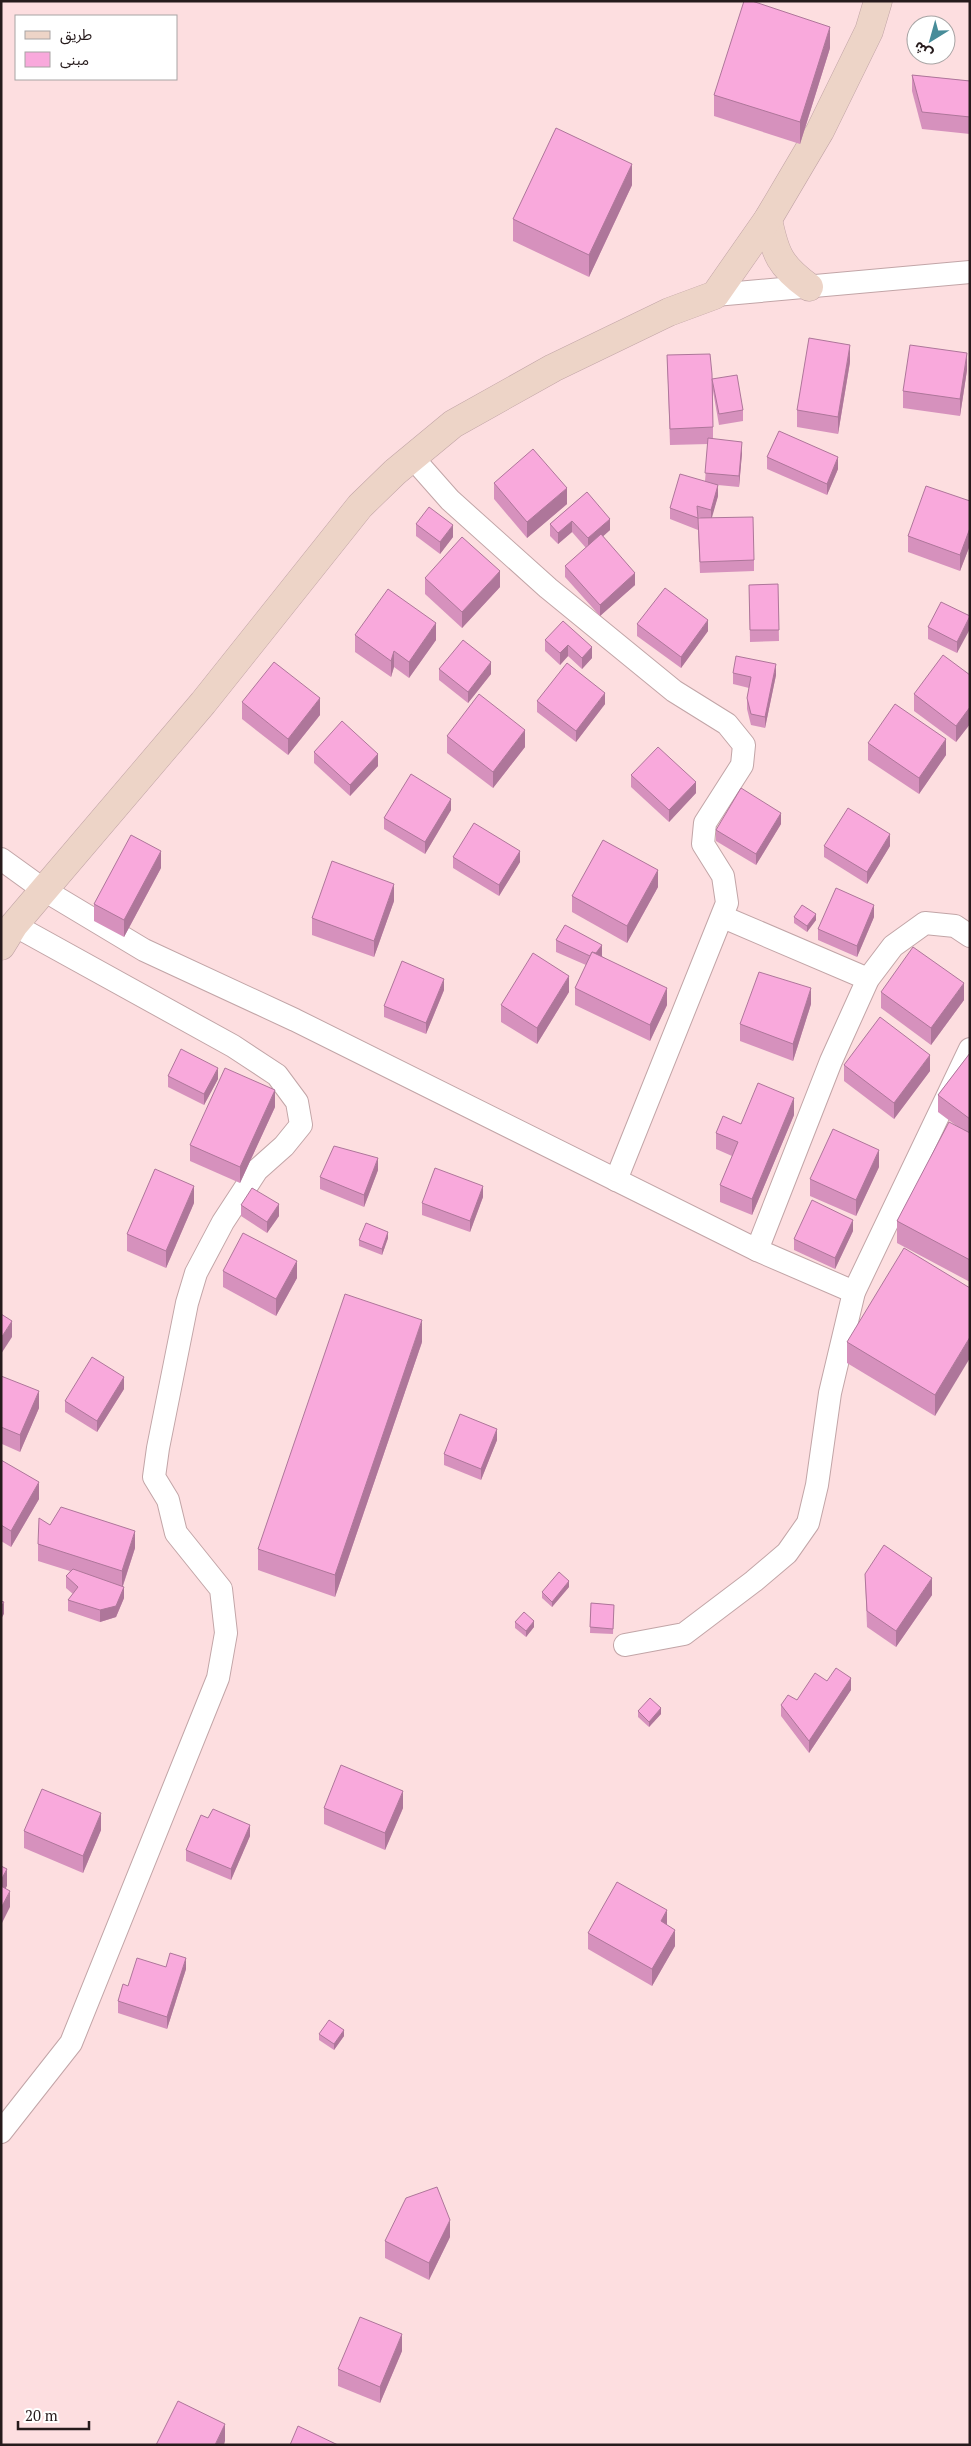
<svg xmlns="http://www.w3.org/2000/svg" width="971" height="2446" viewBox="0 0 971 2446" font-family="'PT Serif','Noto Sans Arabic',serif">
  <rect width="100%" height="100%" fill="#fddee0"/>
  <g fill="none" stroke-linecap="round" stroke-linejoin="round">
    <g stroke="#c2a5a7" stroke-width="24">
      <g id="street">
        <path d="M715 295 970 272"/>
        <path d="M412 457 450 500 548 588 674 691 727 724 744 745 742 765 705 823 703 844 723 876 727 903 616 1180"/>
        <path d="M1 859 44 890 144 950 295 1020 757 1250 854 1292"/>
        <path d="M723 917 868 979"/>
        <path d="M1 934 14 925 233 1046 277 1075 297 1102 301 1125 284 1146 257 1170 223 1222 196 1273 187 1303 158 1448 154 1477 168 1500 176 1533 221 1589 226 1633 218 1678 71 2043 1 2132"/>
        <path d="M757 1250 831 1061 868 979 893 946 925 923 955 926 970 936"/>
        <path d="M625 1645 684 1634 754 1581 787 1553 808 1523 817 1485 830 1393 854 1292 970 1049"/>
      </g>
    </g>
    <g stroke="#c2a5a7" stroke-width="29">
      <g id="secondary">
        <path d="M768 219C775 254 780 266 809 287"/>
        <path d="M1 946 14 925 203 703 360 506 395 472 453 424 553 368 669 312 715 295 768 219 820 131 869 31 878 1"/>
      </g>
    </g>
    <use href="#street" stroke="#fff" stroke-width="22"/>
    <use href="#secondary" stroke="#edd4c7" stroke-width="28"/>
  </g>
  <g fill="#d691bd">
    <path d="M830 48 800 144 714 116V95Z"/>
    <path d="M912 75 970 81V134L922 129 912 91Z"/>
    <path d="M632 185 589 277 513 241V219Z"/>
    <path d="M667 355 713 379 743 410V421L719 425 713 391V439L742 453 739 487 718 485V496L711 518 754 560V571L700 573 698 530 701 518 698 517V530L670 519V508L705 481 708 444 670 445Z"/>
    <path d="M850 362 838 434 797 427V410Z"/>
    <path d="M967 370 960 416 903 408V391Z"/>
    <path d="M767 457 838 469 827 495 767 469Z"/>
    <path d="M494 483 567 504 527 538 494 499Z"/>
    <path d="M587 492 610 530 603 536 635 585 600 616 565 577V566L586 548 572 532 558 544 550 536V524Z"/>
    <path d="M970 501V545L960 571 908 552V536Z"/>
    <path d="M416 524 453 537 440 554 416 536Z"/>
    <path d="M425 578 500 587 462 628 425 594Z"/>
    <path d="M778 584 779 641 750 642 749 585Z"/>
    <path d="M970 616 957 653 928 639V627Z"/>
    <path d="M637 624 708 631 681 668 637 636Z"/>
    <path d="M355 635 436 640 409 678 394 667 391 677 355 652Z"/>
    <path d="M545 640 592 647V658L582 669 568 656 560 665 545 651Z"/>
    <path d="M439 669 491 674 468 703 439 680Z"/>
    <path d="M733 673 776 675 765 728 751 725 747 709V698L749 688 733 684Z"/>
    <path d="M970 675V724L956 742 914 711V694Z"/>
    <path d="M537 701 605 704 576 742 537 712Z"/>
    <path d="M242 702 320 715 288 755 242 719Z"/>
    <path d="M447 736 525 747 493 788 447 753Z"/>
    <path d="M868 743 946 755 919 794 868 760Z"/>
    <path d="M314 752 378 766 350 796 314 763Z"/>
    <path d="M631 775 696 793 669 822 631 787Z"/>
    <path d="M451 810 425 854 384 829V818Z"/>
    <path d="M781 824 756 865 716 841V830Z"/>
    <path d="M824 846H890L867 884 824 857Z"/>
    <path d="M453 857 520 862 499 896 453 868Z"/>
    <path d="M161 868 124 937 94 921V904Z"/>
    <path d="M658 887 627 943 572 912V896Z"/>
    <path d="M394 901 374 957 312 935V918Z"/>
    <path d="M794 917 816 920 807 932 794 923Z"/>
    <path d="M874 917 857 957 818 940V929Z"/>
    <path d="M556 940 602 956 667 1005 650 1041 575 1005V988L586 965 556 952Z"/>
    <path d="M444 990 426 1034 384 1017V1006Z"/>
    <path d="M569 992 537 1044 501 1022V1005Z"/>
    <path d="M881 992 964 1000 931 1045 881 1008Z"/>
    <path d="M811 1004 793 1061 740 1041V1024Z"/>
    <path d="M970 1053V1282L897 1243V1221L958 1127 938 1112V1095Z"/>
    <path d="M844 1065 930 1071 894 1119 844 1081Z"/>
    <path d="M168 1076 218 1079 204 1105 168 1087Z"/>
    <path d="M275 1107 240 1183 190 1161V1145Z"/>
    <path d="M794 1115 752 1215 720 1202V1185L732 1156 716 1149V1133L741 1124Z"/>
    <path d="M879 1167 856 1216 810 1196V1179Z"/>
    <path d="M378 1170 364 1207 320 1189V1177Z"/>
    <path d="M483 1197 470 1232 422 1215V1203Z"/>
    <path d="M194 1203 166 1268 127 1251V1234Z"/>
    <path d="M241 1205 279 1216 267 1233 241 1216Z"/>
    <path d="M853 1231 835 1269 794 1250V1239Z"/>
    <path d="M388 1238 382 1255 359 1246V1240Z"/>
    <path d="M223 1271 297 1278 276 1316 223 1287Z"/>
    <path d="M970 1288 935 1416 847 1363V1342Z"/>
    <path d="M422 1342 335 1597 258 1570V1549Z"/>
    <path d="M1 1376 39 1408 20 1452 2 1444V1454L1 1457Z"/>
    <path d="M124 1389 97 1432 65 1412V1401Z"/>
    <path d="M497 1440 481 1480 444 1465V1454Z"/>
    <path d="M1 1460 39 1499 11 1547 1 1541Z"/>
    <path d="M50 1525 135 1548 123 1586 124 1598 116 1617 100 1622 68 1611V1600L73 1594 66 1588V1576L70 1571 38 1561V1544Z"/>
    <path d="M865 1574 932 1595 896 1647 867 1627Z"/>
    <path d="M569 1587 552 1607 542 1598V1592Z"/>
    <path d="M591 1603 614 1605 613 1634 590 1633Z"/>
    <path d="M515 1622 534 1627 526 1637 515 1628Z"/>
    <path d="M827 1681 851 1690 809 1753 781 1716V1705L797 1700Z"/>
    <path d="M638 1711 661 1714 649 1727 638 1717Z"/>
    <path d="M324 1808H403L385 1850 324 1824Z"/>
    <path d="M208 1818 250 1836 231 1880 186 1861V1850Z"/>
    <path d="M101 1830 83 1873 24 1848V1831Z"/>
    <path d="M667 1925 675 1946 652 1986 588 1949V1933Z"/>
    <path d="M166 1967 186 1969 167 2029 118 2013V2001L128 1986Z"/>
    <path d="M319 2034 344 2036 334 2050 319 2040Z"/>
    <path d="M450 2237 429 2280 385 2258V2241Z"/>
    <path d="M402 2351 380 2403 338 2386V2369Z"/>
  </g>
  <g fill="#ae769a">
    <path d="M830 27V48L800 144V122Z"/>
    <path d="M632 164V185L589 277V255Z"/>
    <path d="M850 345V362L838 434V417Z"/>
    <path d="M967 353V370L960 416V399Z"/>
    <path d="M742 442V453L739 487V476Z"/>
    <path d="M838 457V469L827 495V484Z"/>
    <path d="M718 485V496L711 521V510Z"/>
    <path d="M567 488V504L527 538V522Z"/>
    <path d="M610 519V530L588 550V538Z"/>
    <path d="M572 521V532L558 544V533Z"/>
    <path d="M453 525V537L440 554V542Z"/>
    <path d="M970 528V545L960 571V555Z"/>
    <path d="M500 571V587L462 628V612Z"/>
    <path d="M635 573V585L600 616V605Z"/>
    <path d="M970 617V629L957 653V642Z"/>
    <path d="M708 620V631L681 668V657Z"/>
    <path d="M436 623V640L409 678V662Z"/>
    <path d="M568 645V656L560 665V653Z"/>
    <path d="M592 647V658L582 669V658Z"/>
    <path d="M394 651V667L391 677V661Z"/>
    <path d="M491 662V674L468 703V692Z"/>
    <path d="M776 664V675L765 728V717Z"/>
    <path d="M605 693V704L576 742V731Z"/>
    <path d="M320 698V715L288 755V739Z"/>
    <path d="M970 707V724L956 742V726Z"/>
    <path d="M525 730V747L493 788V772Z"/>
    <path d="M946 739V755L919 794V778Z"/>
    <path d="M378 754V766L350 796V785Z"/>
    <path d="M696 782V793L669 822V810Z"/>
    <path d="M451 799V810L425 854V842Z"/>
    <path d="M781 813V824L756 865V854Z"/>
    <path d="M890 834V846L867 884V872Z"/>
    <path d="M161 851V868L124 937V920Z"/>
    <path d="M520 851V862L499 896V885Z"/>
    <path d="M658 870V887L627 943V926Z"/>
    <path d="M394 884V901L374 957V941Z"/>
    <path d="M874 905V917L857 957V946Z"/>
    <path d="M816 914V920L807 932V926Z"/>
    <path d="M602 945V956L592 957Z"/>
    <path d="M569 976V992L537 1044V1028Z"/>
    <path d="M444 979V990L426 1034V1023Z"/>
    <path d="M964 983V1000L931 1045V1028Z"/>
    <path d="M667 988V1005L650 1041V1025Z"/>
    <path d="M811 988V1004L793 1061V1044Z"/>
    <path d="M930 1055V1071L894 1119V1103Z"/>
    <path d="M218 1068V1079L204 1105V1094Z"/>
    <path d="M275 1090V1107L240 1183V1167Z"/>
    <path d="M794 1098V1115L752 1215V1199Z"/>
    <path d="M879 1150V1167L856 1216V1200Z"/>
    <path d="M378 1158V1170L364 1207V1195Z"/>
    <path d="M194 1186V1203L166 1268V1251Z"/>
    <path d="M483 1186V1197L470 1232V1221Z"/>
    <path d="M279 1204V1216L267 1233V1222Z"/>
    <path d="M853 1220V1231L835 1269V1258Z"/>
    <path d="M388 1232V1238L382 1255V1249Z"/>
    <path d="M297 1261V1278L276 1316V1299Z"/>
    <path d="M422 1320V1342L335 1597V1575Z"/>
    <path d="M12 1321V1337L1 1354V1338Z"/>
    <path d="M970 1337V1358L935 1416V1395Z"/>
    <path d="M124 1377V1389L97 1432V1421Z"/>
    <path d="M39 1391V1408L20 1452V1435Z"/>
    <path d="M497 1429V1440L481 1480V1469Z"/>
    <path d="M2 1437V1454L1 1457V1440Z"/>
    <path d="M39 1482V1499L11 1547V1531Z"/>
    <path d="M135 1531V1548L122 1588V1571Z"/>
    <path d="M932 1578V1595L896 1647V1631Z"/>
    <path d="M569 1581V1587L552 1607V1602Z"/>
    <path d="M124 1587V1598L116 1617 100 1622V1610Z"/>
    <path d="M4 1602V1614L1 1619V1607Z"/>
    <path d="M534 1621V1627L526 1637V1631Z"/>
    <path d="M851 1678V1690L809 1753V1741Z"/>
    <path d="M661 1708V1714L649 1727V1722Z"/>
    <path d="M403 1791V1808L385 1850V1833Z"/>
    <path d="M101 1813V1830L83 1873V1856Z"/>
    <path d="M250 1825V1836L231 1880V1869Z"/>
    <path d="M7 1869V1886L1 1897V1880Z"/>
    <path d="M10 1891V1907L1 1925V1908Z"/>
    <path d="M667 1910V1927L661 1921Z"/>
    <path d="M675 1930V1946L652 1986V1969Z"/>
    <path d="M186 1958V1969L167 2029V2017Z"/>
    <path d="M344 2030V2036L334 2050V2044Z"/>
    <path d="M450 2220V2237L429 2280V2263Z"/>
    <path d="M402 2334V2351L380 2403V2387Z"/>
    <path d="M225 2424V2441L224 2445H215Z"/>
  </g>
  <g fill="#f9a9dc" stroke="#ae769a">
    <path d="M744 1H752L830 27 800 122 714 95Z"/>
    <path d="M912 75 970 81V117L922 112Z"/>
    <path d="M556 128 632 164 589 255 513 219Z"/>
    <path d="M809 338 850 345 838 417 797 410Z"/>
    <path d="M910 345 967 353 960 399 903 391Z"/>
    <path d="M710 354 712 374 713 427 670 429 667 355Z"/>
    <path d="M737 375 743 410 719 414 712 379Z"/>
    <path d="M779 431 838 457 827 484 767 457Z"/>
    <path d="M708 438 742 442 739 476 705 473Z"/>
    <path d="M533 449 567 488 527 522 494 483Z"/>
    <path d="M680 474 718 485 711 510 697 506 698 518 670 508Z"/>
    <path d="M926 486 970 501V528L960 555 908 536Z"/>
    <path d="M587 492 610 519 588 538 572 521 558 533 550 524Z"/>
    <path d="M429 507 453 525 440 542 416 524Z"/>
    <path d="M753 517 754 560 700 562 698 518Z"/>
    <path d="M601 534 635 573 600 605 565 566Z"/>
    <path d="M462 537 500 571 462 612 425 578Z"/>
    <path d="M778 584 779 630H750L749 585Z"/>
    <path d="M665 588 708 620 681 657 637 624Z"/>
    <path d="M388 589 436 623 409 662 394 651 391 661 355 635Z"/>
    <path d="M941 602 970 616 957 642 928 627Z"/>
    <path d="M563 621 592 647 582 658 568 645 560 653 545 640Z"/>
    <path d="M463 640 491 662 468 692 439 669Z"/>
    <path d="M943 655 970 675V707L956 726 914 694Z"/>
    <path d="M736 656 776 664 765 717 751 714 747 698 751 677 733 673Z"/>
    <path d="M274 662 320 698 288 739 242 702Z"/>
    <path d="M567 663 605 693 576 731 537 701Z"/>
    <path d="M479 694 525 730 493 772 447 736Z"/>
    <path d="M895 704 946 739 919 778 868 743Z"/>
    <path d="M342 721 378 754 350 785 314 752Z"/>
    <path d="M658 747 696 782 669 810 631 775Z"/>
    <path d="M411 774 451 799 425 842 384 818Z"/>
    <path d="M741 788 781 813 756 854 716 830Z"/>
    <path d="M848 808 890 834 867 872 824 846Z"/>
    <path d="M474 823 520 851 499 885 453 857Z"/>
    <path d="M131 835 161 851 124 920 94 904Z"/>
    <path d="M603 840 658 870 627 926 572 896Z"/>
    <path d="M332 861 394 884 374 941 312 918Z"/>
    <path d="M836 888 874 905 857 946 818 929Z"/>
    <path d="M802 905 816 914 807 926 794 917Z"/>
    <path d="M565 925 602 945 596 953 592 952 590 956 556 940Z"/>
    <path d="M913 947 964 983 931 1028 881 992Z"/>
    <path d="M592 952 667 988 650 1025 575 988Z"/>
    <path d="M533 953 569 976 537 1028 501 1005Z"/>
    <path d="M402 961 444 979 426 1023 384 1006Z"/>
    <path d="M759 972 811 988 793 1044 740 1024Z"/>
    <path d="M880 1017 930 1055 894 1103 844 1065Z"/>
    <path d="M181 1049 218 1068 204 1094 168 1076Z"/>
    <path d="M970 1053V1119L938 1095Z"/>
    <path d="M225 1068 275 1090 240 1167 190 1145Z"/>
    <path d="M758 1083 794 1098 752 1199 720 1185 738 1142 716 1133 723 1116 741 1124Z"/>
    <path d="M949 1122 970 1133V1260L897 1221Z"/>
    <path d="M833 1129 879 1150 856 1200 810 1179Z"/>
    <path d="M334 1146 378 1158 364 1195 320 1177Z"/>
    <path d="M435 1168 483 1186 470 1221 422 1203Z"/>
    <path d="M155 1169 194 1186 166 1251 127 1234Z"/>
    <path d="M252 1188 279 1204 267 1222 241 1205Z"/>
    <path d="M812 1200 853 1220 835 1258 794 1239Z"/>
    <path d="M366 1223 388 1232 382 1249 359 1240Z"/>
    <path d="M243 1233 297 1261 276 1299 223 1271Z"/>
    <path d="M904 1248 970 1288V1337L935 1395 847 1342Z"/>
    <path d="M345 1294 422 1320 335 1575 258 1549Z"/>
    <path d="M1 1314 12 1321 1 1338Z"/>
    <path d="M92 1357 124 1377 97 1421 65 1401Z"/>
    <path d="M1 1376 39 1391 20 1435 1 1427Z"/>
    <path d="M460 1414 497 1429 481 1469 444 1454Z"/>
    <path d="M1 1460 39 1482 11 1531 1 1525Z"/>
    <path d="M61 1507 135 1531 122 1571 38 1544 39 1518 50 1525Z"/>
    <path d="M884 1545 932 1578 896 1631 867 1611 865 1574Z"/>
    <path d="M73 1569 124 1587 116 1606 100 1610 68 1600 78 1587 66 1576Z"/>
    <path d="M559 1572 569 1581 552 1602 542 1592Z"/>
    <path d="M1 1601 4 1602 1 1607Z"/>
    <path d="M591 1603 614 1605 613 1629 590 1627Z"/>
    <path d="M524 1612 534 1621 526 1631 515 1622Z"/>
    <path d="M836 1668 851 1678 809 1741 781 1705 788 1695 797 1700 815 1673 827 1681Z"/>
    <path d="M650 1698 661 1708 649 1722 638 1711Z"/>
    <path d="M341 1765 403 1791 385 1833 324 1808Z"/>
    <path d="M42 1789 101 1813 83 1856 24 1831Z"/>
    <path d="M213 1809 250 1825 231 1869 186 1850 201 1815 208 1818Z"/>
    <path d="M1 1866 7 1869 1 1880Z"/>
    <path d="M617 1882 667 1910 661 1921 675 1930 652 1969 588 1933Z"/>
    <path d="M1 1886 10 1891 1 1908Z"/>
    <path d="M170 1953 186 1958 167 2017 118 2001 123 1984 128 1986 137 1958 166 1967Z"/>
    <path d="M329 2020 344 2030 334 2044 319 2034Z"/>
    <path d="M437 2187 450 2220 429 2263 385 2241 406 2198Z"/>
    <path d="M360 2317 402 2334 380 2387 338 2369Z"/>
    <path d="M178 2401 225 2424 215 2445H156Z"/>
    <path d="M298 2426 338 2445H290Z"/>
  </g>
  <rect width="971" height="2446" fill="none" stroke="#261b1c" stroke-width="5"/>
  <rect x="15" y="15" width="162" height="65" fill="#ffffff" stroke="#a8a4a4"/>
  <rect x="25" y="31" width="25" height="8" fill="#edd4c7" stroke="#a8a4a4"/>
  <text x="60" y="40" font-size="15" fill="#261b1c">طريق</text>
  <rect x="25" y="52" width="25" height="15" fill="#f9a9dc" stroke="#a8a4a4"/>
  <text x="60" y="65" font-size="15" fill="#261b1c">مبنى</text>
  <g transform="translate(931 40) rotate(217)"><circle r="24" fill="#ffffff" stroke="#a8a4a4"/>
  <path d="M0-4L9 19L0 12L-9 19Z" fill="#478c99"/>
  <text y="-8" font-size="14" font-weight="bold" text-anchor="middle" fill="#261b1c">ش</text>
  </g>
  <path d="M18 2421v8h71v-8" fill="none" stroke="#261b1c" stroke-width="2.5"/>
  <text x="25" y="2421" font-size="15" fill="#261b1c" stroke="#ffffff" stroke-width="4" paint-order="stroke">20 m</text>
</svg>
